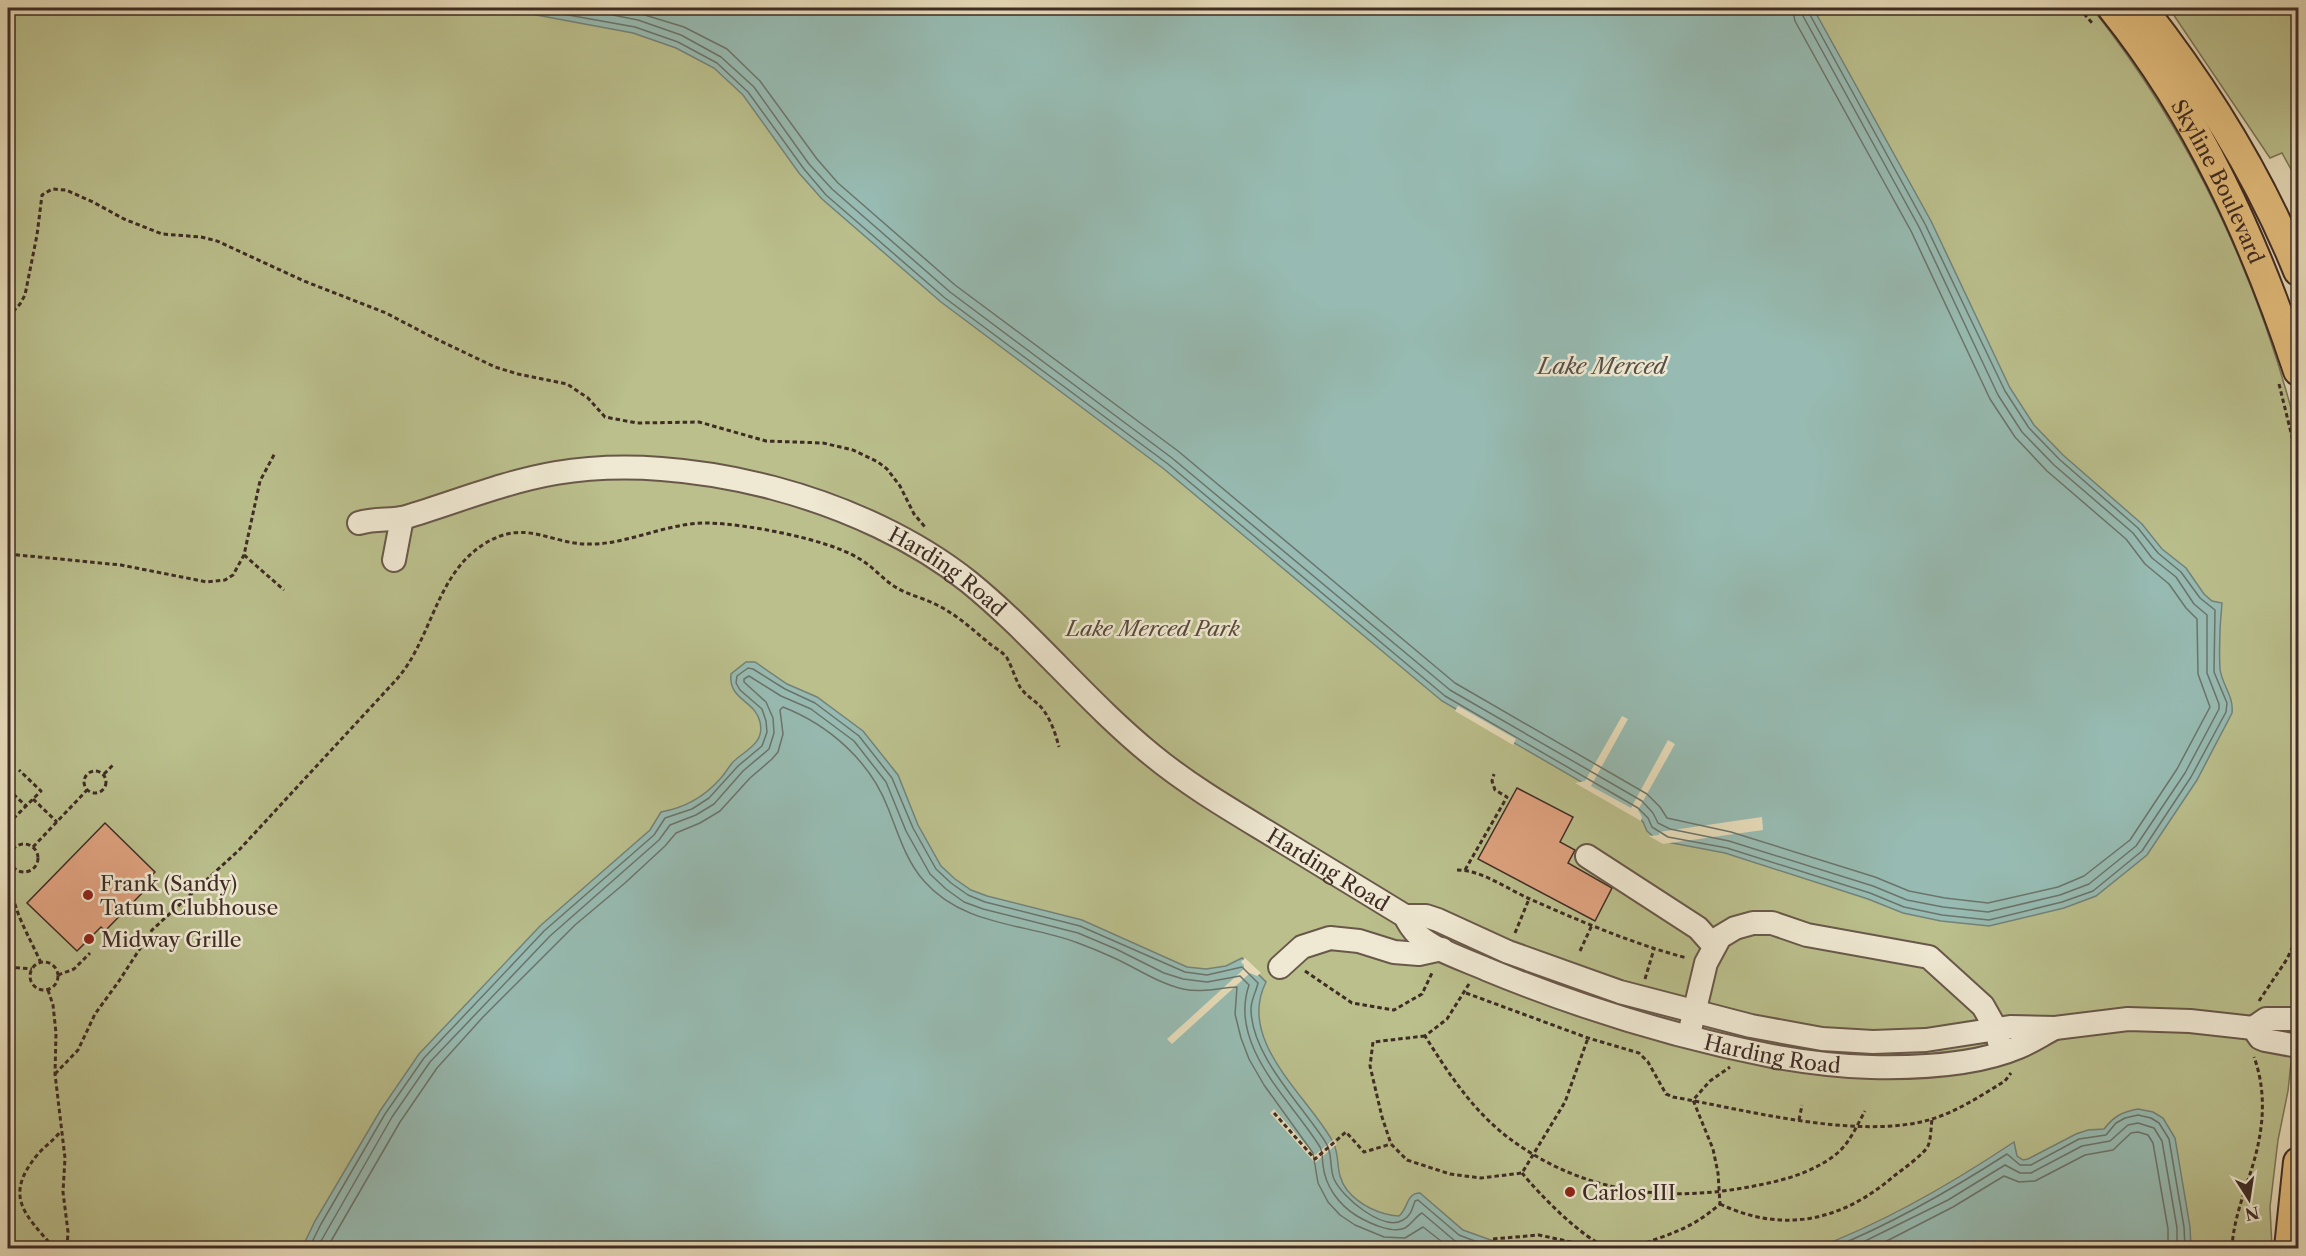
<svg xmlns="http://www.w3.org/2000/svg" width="2306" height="1256" viewBox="0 0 2306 1256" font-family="'Libre Caslon Text',serif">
  <rect width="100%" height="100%" fill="#e7dcba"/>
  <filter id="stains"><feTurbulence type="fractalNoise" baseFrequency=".00333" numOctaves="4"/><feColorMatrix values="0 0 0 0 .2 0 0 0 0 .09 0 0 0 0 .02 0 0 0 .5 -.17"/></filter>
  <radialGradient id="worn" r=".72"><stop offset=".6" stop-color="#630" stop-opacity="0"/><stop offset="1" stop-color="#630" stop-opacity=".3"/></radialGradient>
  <g fill="#babf8c" stroke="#7c7658" stroke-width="1.5">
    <path d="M8 8H2092C2191 133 2260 281 2298 435V997L2288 1091 2278 1140 2270 1207 2272 1248H8Z"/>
    <path d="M2169 8H2298V182L2282 153 2270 158Z"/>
  </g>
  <g fill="#97bbb2" stroke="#74827a" stroke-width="1.5">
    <path d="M466 8H1813L1931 221 2010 388 2034 425 2063 455 2142 524 2162 549 2186 568 2204 594 2212 601 2222 603C2220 623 2219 649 2220 669 2222 685 2234 696 2232 713L2197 780 2147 855 2096 896 2064 908 1989 926 1941 921 1903 913 1868 899 1725 853 1667 842 1655 838 1647 831 1643 822 1635 813 1442 701 1164 469 941 302 822 199 799 173 743 95 714 68 676 48 633 33 515 11Z"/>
    <path d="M746 662H755L787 684 817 697 863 731 898 775 918 825 941 866 955 879 971 890 987 896 1082 920 1187 967 1206 969 1226 966 1242 958 1266 982C1236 1041 1308 1096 1333 1142 1341 1157 1334 1173 1347 1190 1359 1205 1380 1215 1399 1216 1408 1209 1406 1193 1420 1193L1463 1230 1513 1248H302L315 1221 380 1111 419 1054 540 926 650 830 661 812C684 808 704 797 720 779 725 774 729 766 734 761 746 750 765 743 760 722 755 700 728 700 731 674Z"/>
    <path d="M2138 1109 2153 1112 2163 1118 2175 1138 2190 1227 2191 1248H1816C1886 1222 1951 1184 2014 1142L2017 1156 2023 1160 2028 1159 2076 1134 2088 1130 2104 1129C2114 1116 2122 1112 2138 1109Z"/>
  </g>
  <g fill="#e7dcba">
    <path d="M1458 706 1516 739 1513 745 1455 711Z"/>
    <path d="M1622 716 1628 719 1591 786 1631 808 1668 740 1675 744 1638 810 1642 817 1641 821 1575 783 1585 781Z"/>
    <path d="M1762 817 1763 830 1663 844 1649 836 1659 835V832Z"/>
    <path d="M1245 958 1261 973 1257 976 1250 973 1172 1044 1167 1039 1244 969V965L1241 962Z"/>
    <path d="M1274 1109 1315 1155 1334 1139 1337 1144 1315 1163 1270 1113Z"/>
  </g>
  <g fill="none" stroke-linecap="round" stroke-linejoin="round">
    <g stroke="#6b746c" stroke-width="1.5">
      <path d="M529 8 635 27 678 42 717 63 748 92 804 169 826 195 945 298 1168 464 1445 696 1638 808 1648 818 1652 827 1668 837 1727 848 1870 893 1904 907 1942 915 1989 920 2062 902 2093 891 2142 851 2191 777 2226 712 2227 703 2214 672 2215 610 2200 598 2181 572 2158 553 2138 528 2059 459 2029 428 2005 391 1925 224 1809 13 1808 8"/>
      <path d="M577 8 638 20 681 35 721 57 754 87 809 164 832 189 950 292 1172 458 1450 690 1642 801 1653 813 1658 823 1670 829 1729 841 1873 886 1907 900 1943 907 1988 912 2060 895 2089 884 2136 846 2185 773 2219 709V704L2207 673V615L2194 604 2176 577 2152 558 2133 533 2054 465 2022 432 1998 395 1919 227 1803 16 1801 8"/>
      <path d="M622 8 684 27 727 49 760 81 817 159 838 183 955 285 1178 451 1455 683 1647 794 1660 807 1667 818 1731 832 1875 877 1909 891 1945 898 1988 903 2058 887 2084 876 2130 840 2177 769 2210 707 2198 674 2197 619 2186 608 2169 584 2145 564 2126 539 2047 471 2015 437 1990 399 1911 231 1795 21 1792 8"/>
      <path d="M309 1248 321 1224 385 1114 424 1058 544 931 654 835 665 818 692 809 709 798 738 766 762 746 767 732 766 721 762 709 740 690 736 683 737 676 748 668 753 669 785 689 815 703 859 736 892 778 913 828 936 869 951 883 968 895 985 902 1080 926 1185 972 1207 975 1242 967 1258 983C1256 992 1251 1000 1251 1009 1251 1056 1303 1106 1326 1143 1333 1154 1329 1167 1334 1179 1342 1197 1383 1232 1403 1220 1411 1216 1412 1209 1415 1201L1418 1200 1459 1235 1493 1248"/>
      <path d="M317 1248 392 1117 430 1062 550 936 659 840 670 825 696 815 714 804 743 771 769 749 774 733 773 718 766 702 744 682V679L749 676 781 696 811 709 854 741 886 782 906 831 930 874 946 889 964 902 983 909 1078 933 1116 949 1164 973 1183 979 1207 982 1240 976 1249 985C1228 1046 1291 1100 1320 1147 1323 1153 1322 1158 1323 1165 1325 1186 1339 1205 1357 1216 1369 1223 1392 1234 1405 1228 1412 1224 1416 1216 1422 1213L1455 1241 1470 1248"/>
      <path d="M327 1248 400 1122 437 1068 483 1017 575 925 625 883 665 846 676 833 700 823 720 811 750 778 772 759 778 752 783 734 780 710 783 707C829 725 870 761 888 808 898 833 906 861 924 881 964 927 1026 923 1078 943 1089 947 1101 952 1112 957 1135 967 1157 983 1183 989 1202 993 1218 988 1237 987L1235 1014 1241 1038 1249 1059 1264 1085 1313 1153 1318 1183 1328 1202 1340 1215 1355 1225 1384 1237 1405 1238 1423 1227 1450 1248"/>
      <path d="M1832 1248C1894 1223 1951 1190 2007 1154L2020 1165H2031L2079 1139 2106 1135 2116 1123 2125 1118 2138 1115 2151 1118 2159 1123 2169 1139 2184 1227 2185 1248"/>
      <path d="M1851 1248 1948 1200 2005 1165 2020 1173H2031L2082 1146 2110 1141 2128 1125 2138 1123 2154 1128 2162 1141 2177 1228V1248"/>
      <path d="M1873 1248 1953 1207 2004 1176 2019 1182 2035 1181 2085 1155 2113 1150 2131 1133 2138 1132 2148 1135 2153 1143 2168 1229V1248"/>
    </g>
  </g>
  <g fill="#dfa27f" stroke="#3f2c25" stroke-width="1.5">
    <path d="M1517 788 1573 817 1560 842 1575 850 1568 863 1612 888 1595 921 1478 859Z"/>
    <path d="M105 823 155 872 144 883 148 887 105 931 101 927 77 951 27 903Z"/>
  </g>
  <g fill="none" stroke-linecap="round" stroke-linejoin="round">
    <g stroke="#69584a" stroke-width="26">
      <g id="minor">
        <path id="s1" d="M359 523C376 518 392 521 406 517 456 502 504 482 556 473 688 451 864 498 969 582 1034 635 1087 702 1152 755 1192 788 1238 814 1282 841 1323 866 1364 891 1405 916 1408 923 1412 929 1418 935 1434 950 1466 960 1486 969 1578 1007 1675 1037 1772 1056 1805 1062 1838 1066 1871 1067 1916 1068 1977 1065 2019 1047 2031 1042 2043 1034 2055 1028"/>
        <path d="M394 560 402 518"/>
        <path d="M1587 856 1698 928 1714 946"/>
        <path d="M1405 916H1426L1438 920 1508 952 1620 992 1751 1026 1822 1039 1873 1042 1926 1040 2010 1027 2055 1028 2128 1019 2190 1021 2253 1028 2260 1038 2265 1040 2298 1046"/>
        <path d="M1280 967 1302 947 1330 938 1359 941 1394 952 1419 954 1442 949"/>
        <path d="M1691 1026 1706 963 1720 937 1735 928 1753 923H1772L1807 935 1929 957 1983 1006 1996 1029 1999 1042"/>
        <path d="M2253 1028 2266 1019H2298"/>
      </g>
    </g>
    <g stroke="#3f2c25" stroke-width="32">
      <g id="major">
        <path id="s2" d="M2112 8C2198 115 2255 241 2298 371"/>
        <path d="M2142 8C2204 87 2260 177 2298 271"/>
        <path d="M2289 1248 2298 1162"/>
      </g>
    </g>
    <g stroke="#3f2c25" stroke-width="3" stroke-dasharray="4.5 3" stroke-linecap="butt">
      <path d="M2079 8 2093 24"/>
      <path d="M2290 8 2298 40"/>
      <path d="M8 317 20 304 25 295 37 235 42 195 52 189 66 190 93 202 124 219 162 234 201 237 217 241 304 281 386 313 428 335 495 367 518 374 567 384 588 398 605 417 637 423 699 422 766 441 823 443 853 450 878 462 887 469 900 486 914 514 925 527"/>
      <path d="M2279 384 2298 461"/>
      <path d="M8 554 121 565 207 582 225 580 233 575 244 555 260 481 275 453"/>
      <path d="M244 555 284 590"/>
      <circle cx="95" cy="782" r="11"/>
      <path d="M104 774 113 765"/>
      <path d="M8 789 26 806"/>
      <path d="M33 799 57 822"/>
      <path d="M8 824 41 791 19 770"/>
      <path d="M8 841 14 848"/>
      <circle cx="24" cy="858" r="14"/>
      <path d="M33 847 87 790"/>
      <path d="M14 867C2 894 30 937 41 963"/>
      <path d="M1457 870C1482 870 1507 889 1530 899 1580 921 1633 944 1687 958"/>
      <path d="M1465 870 1507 797 1495 790 1492 781 1494 774"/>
      <path d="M1515 933 1529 899"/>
      <path d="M1580 951 1592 925"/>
      <circle cx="44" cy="976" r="14"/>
      <path d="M8 967 32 969"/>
      <path d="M1305 971 1352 1003 1394 1010 1422 994 1432 973"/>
      <path d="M58 975 74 969 90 953"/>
      <path d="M1645 979 1654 949"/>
      <path d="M1469 984 1447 1019 1425 1036C1452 1079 1479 1120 1523 1148 1594 1195 1673 1202 1754 1186 1781 1181 1808 1174 1831 1158 1848 1147 1855 1129 1865 1111"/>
      <path d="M48 990 53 1005 56 1033 55 1074 65 1158 63 1192 68 1232 67 1248"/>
      <path d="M1466 993 1588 1038 1639 1053 1648 1062 1666 1094 1673 1097C1747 1110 1860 1141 1932 1119 1958 1111 1982 1095 2005 1081L2011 1073"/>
      <path d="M2259 1001 2287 959 2293 946 2298 914"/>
      <path d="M1425 1036 1373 1042 1370 1066 1382 1117 1391 1144 1407 1160 1450 1174 1481 1178 1522 1173 1565 1102 1588 1038"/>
      <path d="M55 1074 78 1050 95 1014 119 981 152 930 239 850 396 680C432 640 435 575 484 544 527 517 551 546 593 544 632 543 669 522 709 523 746 524 827 539 858 558 873 566 883 580 897 588 909 595 923 598 935 604 956 614 972 629 990 644 995 648 1003 652 1007 658 1012 667 1015 678 1020 687 1025 695 1034 700 1040 706 1050 717 1055 732 1059 747"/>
      <path d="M1274 1113 1315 1159 1346 1132 1364 1152 1391 1144"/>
      <path d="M1799 1120 1802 1105"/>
      <path d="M1522 1173C1540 1195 1582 1238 1608 1248"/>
      <path d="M1720 1204C1783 1234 1842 1221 1894 1176 1902 1170 1924 1154 1928 1146 1931 1139 1931 1127 1932 1119"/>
      <path d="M1493 1239 1539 1235 1589 1246 1598 1245"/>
      <path d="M54 1248C26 1215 2 1197 38 1154 45 1146 54 1140 61 1131"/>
      <path d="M1632 1248C1668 1234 1689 1231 1720 1204L1718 1173 1713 1149 1693 1100 1710 1081 1730 1067"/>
      <path d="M2232 1248C2233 1225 2241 1202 2248 1180 2262 1140 2269 1098 2254 1057"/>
    </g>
    <use href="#minor" stroke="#efe8d2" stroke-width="22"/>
    <use href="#major" stroke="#e4be7d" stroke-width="28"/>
  </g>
  <g fill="#8f2418" stroke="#efe8d2" stroke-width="2">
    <circle cx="88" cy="895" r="6"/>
    <circle cx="89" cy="939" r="6"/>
    <circle cx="1570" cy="1192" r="6"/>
  </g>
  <g text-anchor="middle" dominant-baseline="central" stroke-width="5" stroke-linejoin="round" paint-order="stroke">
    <g font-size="21" fill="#3f2c25" stroke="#efe8d2">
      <text stroke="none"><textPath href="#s2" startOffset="204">Skyline Boulevard</textPath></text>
      <text stroke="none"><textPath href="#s1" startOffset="618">Harding Road</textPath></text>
      <text stroke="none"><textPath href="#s1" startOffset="1104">Harding Road</textPath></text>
      <text stroke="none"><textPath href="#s1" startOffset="1593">Harding Road</textPath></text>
    </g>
    <g font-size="21" font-style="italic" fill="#58493a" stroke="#efe8d2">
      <text x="1153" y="628">Lake Merced Park</text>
    </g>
    <g font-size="21" fill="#3f2c25" stroke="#efe8d2" text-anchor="start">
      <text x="100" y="883">Frank (Sandy)<tspan x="100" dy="24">Tatum Clubhouse</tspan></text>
      <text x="101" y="939">Midway Grille</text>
      <text x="1582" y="1192">Carlos III</text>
    </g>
    <g font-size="22" font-style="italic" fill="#555048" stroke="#efe8d2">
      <text x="1602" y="366">Lake Merced</text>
    </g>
  </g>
  <rect width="2306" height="1256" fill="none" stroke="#e7dcba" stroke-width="30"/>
  <rect x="9" y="9" width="2288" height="1238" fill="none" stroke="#3f2c25" stroke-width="3"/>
  <rect x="15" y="15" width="2276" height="1226" fill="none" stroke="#3f2c25" stroke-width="1.5"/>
  <g transform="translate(2249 1199) rotate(168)" stroke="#efe8d2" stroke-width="4.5" paint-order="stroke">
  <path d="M0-4.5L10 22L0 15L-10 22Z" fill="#3f2c25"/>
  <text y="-9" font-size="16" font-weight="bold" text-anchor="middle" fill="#3f2c25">N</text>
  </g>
  <rect width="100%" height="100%" filter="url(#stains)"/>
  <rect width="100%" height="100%" fill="url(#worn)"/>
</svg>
